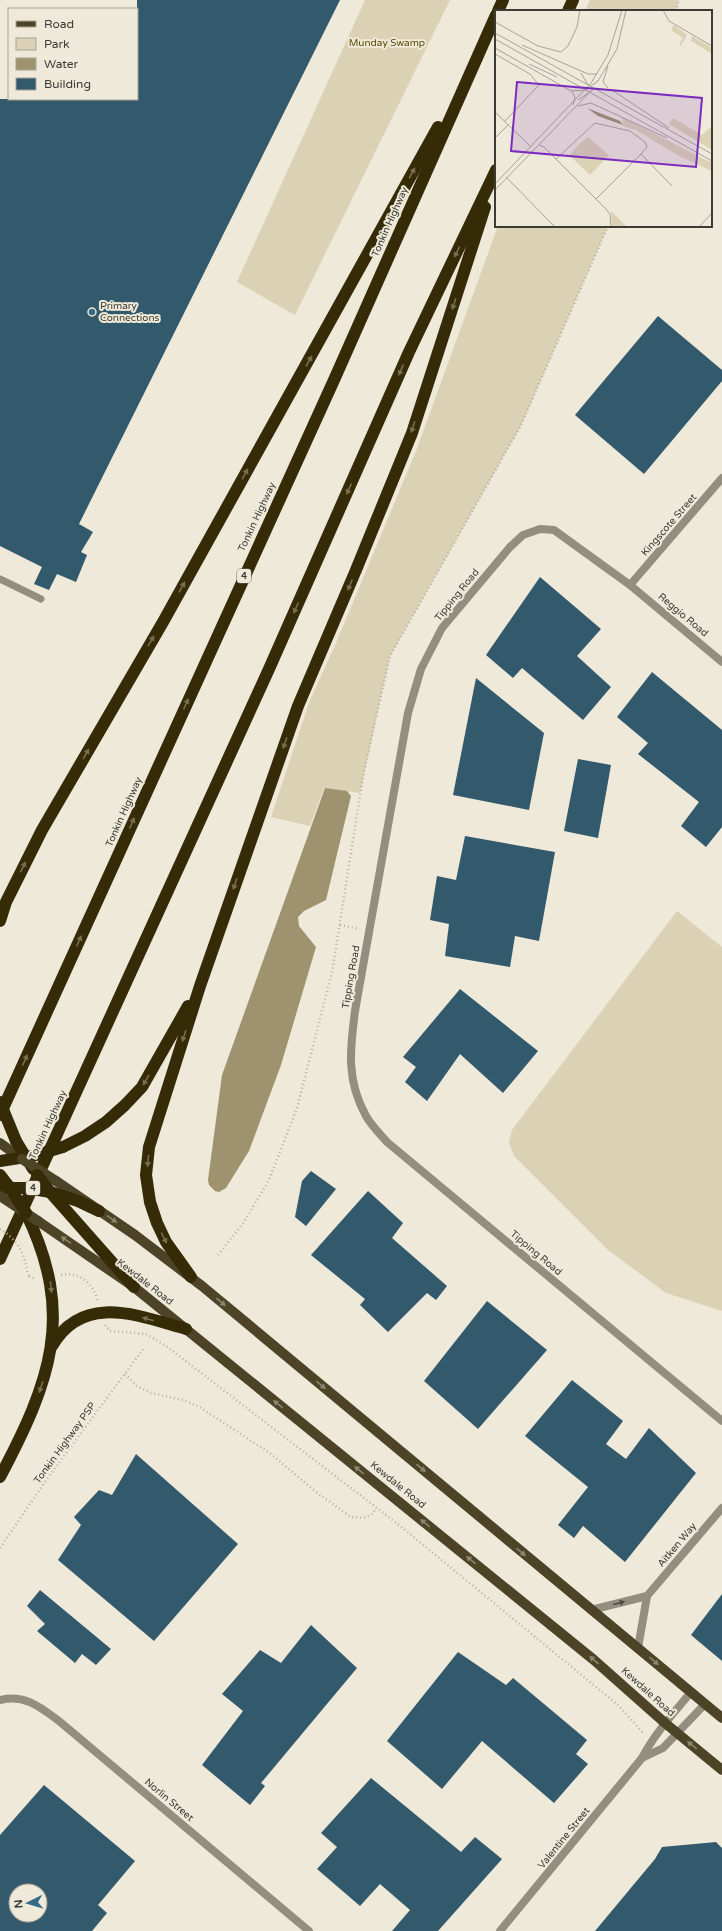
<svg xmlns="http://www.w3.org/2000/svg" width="722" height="1931" viewBox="0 0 722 1931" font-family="'Varela Round',sans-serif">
  <rect width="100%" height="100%" fill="#eee9d9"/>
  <g fill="#dbd1b4">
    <path d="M365 0H450L295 315 237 282Z"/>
    <path d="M590 0H679L676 11H585Z"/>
    <path d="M498 226H608L521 426 390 656 360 793 324 788 310 826 271 817 310 700 336 643 416 451Z"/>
    <path d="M677 911 722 947V1311L666 1293 608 1250 514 1156 509 1142 512 1130Z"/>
  </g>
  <path fill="#9f936f" d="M325 788 347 791 351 796 326 900 304 911 298 917 299 926 316 947 281 1065 249 1151 226 1188 219 1192 215 1191 209 1185 208 1180 222 1075Z"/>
  <g fill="#33596c" fill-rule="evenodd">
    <path d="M137 0H340L79 524 93 532 81 552 87 555 76 582 57 574 49 590 34 584 42 567 0 546V99H137Z"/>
    <path d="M658 316 722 370V381L644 474 575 415Z"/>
    <path d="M540 577 601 629 577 656 611 687 583 720 522 668 513 678 486 655Z"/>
    <path d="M652 672 722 730V827L706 847 681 826 699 802 638 754 648 743 617 717Z"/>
    <path d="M476 678 544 733 529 810 453 795Z"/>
    <path d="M578 759 611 765 598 838 564 831Z"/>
    <path d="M465 836 555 852 539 941 515 936 510 967 445 956 449 924 430 920 437 876 456 880Z"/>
    <path d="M460 989 538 1051 503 1093 460 1054 427 1101 405 1082 416 1067 403 1057Z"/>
    <path d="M311 1171 336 1189 306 1226 295 1217 302 1181Z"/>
    <path d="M368 1191 403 1223 392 1238 447 1286 436 1300 427 1293 388 1332 360 1305 365 1299 311 1255Z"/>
    <path d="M487 1301 547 1350 478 1429 424 1381Z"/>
    <path d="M572 1380 623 1421 606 1444 626 1459 649 1428 696 1473 625 1562 583 1526 574 1538 558 1525 588 1487 525 1436Z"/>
    <path d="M136 1454 238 1544 154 1641 58 1560 81 1525 74 1517 99 1490 112 1495Z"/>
    <path d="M40 1590 111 1649 96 1665 82 1654 75 1663 37 1631 45 1624 27 1606Z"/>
    <path d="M722 1594V1661L691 1635Z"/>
    <path d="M311 1625 357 1668 261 1783 265 1786 250 1805 202 1765 243 1711 222 1694 260 1650 281 1663Z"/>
    <path d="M458 1652 506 1685 513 1678 587 1740 576 1754 588 1764 554 1803 482 1741 442 1789 387 1741Z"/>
    <path d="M371 1778 461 1852 475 1837 502 1859 438 1931H392L410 1910 380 1884 360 1906 317 1869 337 1847 321 1833Z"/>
    <path d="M44 1785 135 1861 98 1905 107 1913 92 1931H0V1835ZM16 1891H40V1915H16Z"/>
    <path d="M716 1842 722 1848V1931H595L655 1859 662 1847Z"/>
  </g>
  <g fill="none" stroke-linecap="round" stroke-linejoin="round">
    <g stroke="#b5b1a4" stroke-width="2.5" stroke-dasharray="1 3" stroke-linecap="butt">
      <path d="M676 11 679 0"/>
      <path d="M340 925 359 929"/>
      <path d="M218 1255 244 1222 269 1180 297 1108 332 972 364 771 390 656 521 425 608 226"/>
      <path d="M61 1275C80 1271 93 1284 98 1301"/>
      <path d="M29 1276 35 1279"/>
      <path d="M105 1325 110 1331 146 1334 166 1346 399 1525 618 1705 644 1734"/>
      <path d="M125 1374 137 1386 151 1393 183 1400 198 1406 271 1454 316 1492 351 1517 363 1518 371 1515 376 1509"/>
      <path d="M0 1548 47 1479 144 1348"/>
    </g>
    <path stroke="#938e7d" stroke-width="7" d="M0 579 41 599"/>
    <g stroke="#938e7d" stroke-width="8">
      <path d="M630 585 722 478"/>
      <path d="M722 662 630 585 554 530 540 529 523 535 510 547 442 628 421 669 408 713 355 1011C350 1049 346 1080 366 1116 371 1125 380 1134 387 1142L722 1421"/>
      <path d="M591 1610 647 1596"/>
      <path d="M638 1648 647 1596 722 1508"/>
      <path d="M0 1700C25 1694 40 1707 59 1721L309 1931"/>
      <path d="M642 1758 663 1748 705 1704"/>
      <path d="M500 1931 642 1758C655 1733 673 1714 691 1692"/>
    </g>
    <g stroke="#4d4428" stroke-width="10">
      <path d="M0 1143 22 1159"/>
      <path d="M56 1181 135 1235 202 1286 722 1718"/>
      <path d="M38 1221 134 1287 594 1660 665 1723 722 1770"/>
    </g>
    <g stroke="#352b07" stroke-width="12">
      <path d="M498 11 503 0"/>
      <path d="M568 11 573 0"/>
      <path d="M0 921 6 902 42 830 163 622 438 127"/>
      <path d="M0 1115 334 380 496 15"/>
      <path d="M16 1141 33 1169"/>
      <path d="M63 1147 85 1136 106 1122 125 1105 142 1087 188 1006"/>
      <path d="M0 1161 32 1156"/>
      <path d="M0 1175 10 1188"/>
      <path d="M0 1188H27"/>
      <path d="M50 1192 134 1287"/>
      <path d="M50 1192 78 1201 99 1211"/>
      <path d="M0 1259 269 669 409 352 496 170"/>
      <path d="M191 1277 166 1242 157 1223 150 1202 146 1175 149 1147 200 986 298 706 356 570 412 433 485 207"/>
      <path d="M52 1346C83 1292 139 1316 186 1329"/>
      <path d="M0 1477C50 1382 76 1316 26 1213"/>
    </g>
    <path stroke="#b5b1a4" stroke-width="2.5" stroke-dasharray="1 3" stroke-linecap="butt" d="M0 1229C10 1235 19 1244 23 1255 26 1262 26 1269 29 1276"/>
    <g stroke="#4d4428" stroke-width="10">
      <path d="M22 1159 56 1181"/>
      <path d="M0 1196 38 1221"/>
    </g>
    <g stroke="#352b07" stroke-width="12">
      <path d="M0 1102 16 1141"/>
      <path d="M36 1155 63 1147"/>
      <path d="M37 1175 50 1192"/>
      <path d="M10 1188 26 1213"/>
      <path d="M27 1188 50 1192"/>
    </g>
  </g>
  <defs><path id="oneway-solid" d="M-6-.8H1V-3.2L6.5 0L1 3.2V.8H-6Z"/></defs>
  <g fill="#766e50">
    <use href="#oneway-solid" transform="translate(412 173) rotate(-61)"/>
    <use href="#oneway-solid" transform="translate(457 252) rotate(116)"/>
    <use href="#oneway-solid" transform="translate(454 304) rotate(108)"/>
    <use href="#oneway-solid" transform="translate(309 361) rotate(-61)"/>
    <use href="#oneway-solid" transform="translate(401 370) rotate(114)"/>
    <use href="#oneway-solid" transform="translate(413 427) rotate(108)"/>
    <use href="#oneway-solid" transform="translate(245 474) rotate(-61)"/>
    <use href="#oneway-solid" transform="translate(349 489) rotate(114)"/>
    <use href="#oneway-solid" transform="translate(350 585) rotate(113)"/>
    <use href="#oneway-solid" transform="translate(182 587) rotate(-61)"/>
    <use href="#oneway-solid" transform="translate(296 608) rotate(114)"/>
    <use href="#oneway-solid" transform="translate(151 641) rotate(-60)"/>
    <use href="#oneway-solid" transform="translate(186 704) rotate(-66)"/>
    <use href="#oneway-solid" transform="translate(285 743) rotate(109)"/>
    <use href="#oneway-solid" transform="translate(86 754) rotate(-60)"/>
    <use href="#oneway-solid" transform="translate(132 823) rotate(-66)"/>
    <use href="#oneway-solid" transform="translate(23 867) rotate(-63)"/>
    <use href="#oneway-solid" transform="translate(235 884) rotate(109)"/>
    <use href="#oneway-solid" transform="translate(79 941) rotate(-66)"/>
    <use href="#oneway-solid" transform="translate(184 1036) rotate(108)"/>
    <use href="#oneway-solid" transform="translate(25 1060) rotate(-66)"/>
    <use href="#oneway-solid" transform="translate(146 1080) rotate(120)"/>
    <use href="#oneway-solid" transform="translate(148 1161) rotate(95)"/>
    <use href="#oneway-solid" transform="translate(164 1238) rotate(63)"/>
    <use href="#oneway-solid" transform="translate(51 1287) rotate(84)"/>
    <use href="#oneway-solid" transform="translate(148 1319) rotate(-164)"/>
    <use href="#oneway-solid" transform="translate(41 1387) rotate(108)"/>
  </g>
  <g fill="#8d866f">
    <use href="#oneway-solid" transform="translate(112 1219) rotate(35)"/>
    <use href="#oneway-solid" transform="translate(66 1240) rotate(-146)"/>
    <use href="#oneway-solid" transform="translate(221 1302) rotate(40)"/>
    <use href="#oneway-solid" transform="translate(321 1385) rotate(40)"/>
    <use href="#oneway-solid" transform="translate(278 1404) rotate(-141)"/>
    <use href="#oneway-solid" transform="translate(421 1468) rotate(40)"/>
    <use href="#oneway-solid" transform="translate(359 1470) rotate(-141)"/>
    <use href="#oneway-solid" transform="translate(425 1523) rotate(-141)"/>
    <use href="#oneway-solid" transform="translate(521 1552) rotate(40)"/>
    <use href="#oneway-solid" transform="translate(471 1560) rotate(-141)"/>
    <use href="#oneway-solid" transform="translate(594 1660) rotate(-140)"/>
    <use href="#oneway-solid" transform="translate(654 1661) rotate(40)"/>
    <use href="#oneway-solid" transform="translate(692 1745) rotate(-141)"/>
  </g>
  <use fill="#4d4b43" href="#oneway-solid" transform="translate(619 1603) rotate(-15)"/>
  <circle fill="#356d87" stroke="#eee9d9" stroke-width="1.5" cx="92" cy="312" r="4"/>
  <g text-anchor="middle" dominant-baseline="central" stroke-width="4" stroke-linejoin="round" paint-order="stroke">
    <g fill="#eee9d9" stroke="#716e66" stroke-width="1">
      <rect x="237" y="569" width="14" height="14" rx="3"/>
      <rect x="26" y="1181" width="14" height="14" rx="3"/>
    </g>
    <g font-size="9" font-weight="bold" fill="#3c3a34">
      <text x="244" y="576">4</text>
      <text x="33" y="1188">4</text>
    </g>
    <g font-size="10" fill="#5c4a03" stroke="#eee9d9">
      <text x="387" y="43">Munday Swamp</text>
    </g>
    <g font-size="10" fill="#3c3a34" stroke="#eee9d9">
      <text transform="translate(390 222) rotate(-66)">Tonkin Highway</text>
      <text transform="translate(257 517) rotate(-65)">Tonkin Highway</text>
      <text transform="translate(669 525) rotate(-49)">Kingscote Street</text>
      <text transform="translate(457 595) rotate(-51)">Tipping Road</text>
      <text transform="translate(683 615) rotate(40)">Reggio Road</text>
      <text transform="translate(124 812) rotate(-66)">Tonkin Highway</text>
      <text transform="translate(351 977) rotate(-80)">Tipping Road</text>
      <text transform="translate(48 1125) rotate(-65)">Tonkin Highway</text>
      <text transform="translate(536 1253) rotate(40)">Tipping Road</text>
      <text transform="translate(145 1282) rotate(38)">Kewdale Road</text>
      <text transform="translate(65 1443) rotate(-54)">Tonkin Highway PSP</text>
      <text transform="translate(398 1485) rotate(39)">Kewdale Road</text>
      <text transform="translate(677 1545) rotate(-50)">Aitken Way</text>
      <text transform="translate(648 1692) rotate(42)">Kewdale Road</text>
      <text transform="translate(169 1800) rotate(40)">Norlin Street</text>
      <text transform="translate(564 1838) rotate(-51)">Valentine Street</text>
    </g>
    <g font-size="10" fill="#3c3a34" stroke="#eee9d9" text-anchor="start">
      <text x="100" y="306">Primary<tspan x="100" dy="12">Connections</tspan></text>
    </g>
  </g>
  <g transform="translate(495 10)">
    <rect width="217" height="217" fill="#eee9d9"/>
    <path d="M179 15 192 25 186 36 184 34 188 28 176 20ZM197 26 217 38V44L196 31ZM127 107 217 153V161L186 147 141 120 128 116ZM178 108 207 125 217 116V140L174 114ZM93 127 114 145 95 165 75 146 82 136ZM116 201 132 217H117Z" fill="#dbd1b4"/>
    <path d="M92 98 125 111 128 115 103 106Z" fill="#9f936f"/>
    <path fill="none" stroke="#a7a397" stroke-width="1" d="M168 0 174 11 217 36M0 12 43 36 66 42 73 36 82 17 85 0M0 23 217 144M0 29 217 151M27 35 93 64H102M0 38 76 81 91 80 104 70M0 44 35 64 44 75 10 111M34 54 62 67M113 56 108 72 113 78M86 63 93 75M103 71 122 39 131 0M77 82 80 87 78 95M83 90 99 79 117 80 174 118M83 96 96 93 172 128M0 102 36 137M0 128 13 115M44 135 49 137 111 199 115 204 116 217M146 144 177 176M61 149 100 113 135 121 150 132 152 137 146 144 101 189M11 167 60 217M0 174 96 73 113 45 127 0M0 180 93 84M204 217 217 203"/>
    <path fill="#7b2cbf" fill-opacity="0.15" stroke="#7b2cbf" stroke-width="2" d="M22 72 207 88 201 157 16 141Z"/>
    <rect width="217" height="217" fill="none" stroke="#3c3a34" stroke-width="2"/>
  </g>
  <rect x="8" y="8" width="130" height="92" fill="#eee9d9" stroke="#a7a397"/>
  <rect x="16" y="21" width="20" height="6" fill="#4d4428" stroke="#a7a397"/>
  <text x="44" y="28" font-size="12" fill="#3c3a34">Road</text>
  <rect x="16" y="38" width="20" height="12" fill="#dbd1b4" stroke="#a7a397"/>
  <text x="44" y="48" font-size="12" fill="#3c3a34">Park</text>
  <rect x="16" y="58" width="20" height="12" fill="#9f936f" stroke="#a7a397"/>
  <text x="44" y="68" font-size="12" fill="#3c3a34">Water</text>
  <rect x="16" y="78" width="20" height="12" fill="#33596c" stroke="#a7a397"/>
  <text x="44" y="88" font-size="12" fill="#3c3a34">Building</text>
  <g transform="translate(28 1903) rotate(265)"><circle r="19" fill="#eee9d9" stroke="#a7a397"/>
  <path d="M0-3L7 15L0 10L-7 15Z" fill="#356d87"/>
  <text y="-6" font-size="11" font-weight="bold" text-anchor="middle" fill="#3c3a34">N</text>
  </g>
</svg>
